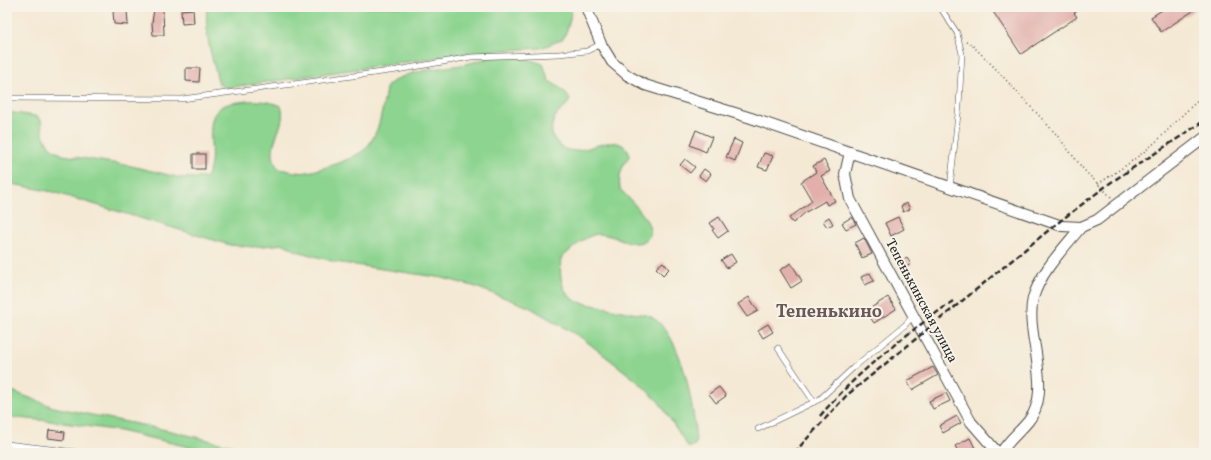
<svg xmlns="http://www.w3.org/2000/svg" width="1211" height="460" viewBox="0 0 1211 460" font-family="Vollkorn,serif">
  <rect width="100%" height="100%" fill="#f7f3e8"/>
  <filter id="ink" filterUnits="userSpaceOnUse"><feTurbulence type="fractalNoise" baseFrequency=".025" numOctaves="2"/><feDisplacementMap in="SourceGraphic" scale="8" xChannelSelector="R" yChannelSelector="G"/><feConvolveMatrix kernelMatrix="1 2 1 2 8 2 1 2 1" color-interpolation-filters="sRGB"/></filter>
  <filter id="wash" filterUnits="userSpaceOnUse"><feTurbulence type="fractalNoise" baseFrequency=".012" numOctaves="4" result="noise"/><feDisplacementMap in="SourceGraphic" scale="16" xChannelSelector="R" yChannelSelector="G"/><feGaussianBlur stdDeviation="0.9" result="paint"/><feColorMatrix in="noise" values="0 0 0 0 0 0 0 0 0 0 0 0 0 0 0 0 0 1.4 0 .05"/><feComposite in="paint" operator="in"/></filter>
  <g filter="url(#wash)">
    <rect width="100%" height="100%" fill="#f4e9d4"/>
    <g fill="#8cd48f" stroke="#5c805d">
      <path d="M207 7H571C571 19 568 29 563 39L541 48 475 52 226 88 219 84C212 58 204 34 207 7Z"/>
      <path d="M491 57H521L543 64 549 81C558 86 565 90 570 100 566 108 557 112 554 119 551 127 550 136 557 142 559 144 561 147 563 148 582 160 618 125 630 155 622 166 618 175 620 189 629 199 660 227 647 239 644 242 640 243 636 243 624 242 612 235 600 234 585 234 572 250 561 258 559 276 561 294 578 302 596 306 614 309 632 313 639 314 648 314 653 318 683 336 695 411 696 444L689 448 659 402 637 381 582 338 529 307 473 286 443 278 335 262 297 251 284 244 253 247 230 245 53 192 7 183V112L35 116 41 120 43 135 50 147 63 155 131 166 181 178H205C224 155 190 106 239 102 253 100 268 100 281 106 287 123 272 137 273 154 273 159 276 165 278 169 287 170 299 174 308 172 323 169 358 158 367 147 380 132 383 107 386 88 398 71 441 68 461 65 471 63 481 60 491 57Z"/>
      <path d="M7 389 53 407 171 431 261 453H215L120 431 50 421 7 417Z"/>
    </g>
    <g id="blocks">
      <g fill="#e2afab">
        <path d="M990 7H1084L1074 13 1077 17 1021 54Z"/>
        <path d="M1167 7H1199L1161 32 1151 17Z"/>
        <path d="M154 9H163L164 35H153L152 23Z"/>
        <path d="M193 9 194 23 182 24 181 10Z"/>
        <path d="M127 10 128 25 114 24 113 11Z"/>
        <path d="M186 68H200L199 82 186 81Z"/>
        <path d="M696 130 712 137 706 152 690 145Z"/>
        <path d="M734 139 742 143 735 161 726 157Z"/>
        <path d="M764 153 773 156 767 170 758 167Z"/>
        <rect x="193" y="154" width="12" height="15"/>
        <path d="M685 159 695 167 690 173 680 165Z"/>
        <path d="M824 160 830 171 821 176 835 201 827 205 825 201 806 212 793 223 789 218 812 201 801 182 816 172 813 166Z"/>
        <path d="M704 169 711 174 706 181 699 176Z"/>
        <path d="M907 203 910 209 903 212 901 206Z"/>
        <path d="M719 217 728 231 718 238 712 230 714 229 710 223Z"/>
        <path d="M829 217 833 224 827 227 823 221Z"/>
        <path d="M852 217 856 224 846 229 842 223Z"/>
        <path d="M898 217 904 229 891 236 885 223Z"/>
        <path d="M864 238 872 254 862 258 855 243Z"/>
        <path d="M731 254 736 262 727 268 721 260Z"/>
        <path d="M907 258 911 264 903 269 900 262Z"/>
        <path d="M663 262 669 269 663 275 656 268Z"/>
        <path d="M791 263 802 281 791 288 780 270Z"/>
        <path d="M870 273 874 281 865 285 861 277Z"/>
        <path d="M749 297 758 311 747 317 738 304Z"/>
        <path d="M888 297 896 309 874 323 866 311Z"/>
        <path d="M768 324 773 332 763 338 758 330Z"/>
        <path d="M933 367 938 375 912 390 907 381Z"/>
        <path d="M719 387 726 396 716 403 709 394Z"/>
        <path d="M946 393 950 401 933 409 929 401Z"/>
        <path d="M957 416 961 423 943 433 939 426Z"/>
        <path d="M49 430 65 432 64 440 48 438Z"/>
        <path d="M970 438 976 450 969 453H959L955 446Z"/>
      </g>
    </g>
  </g>
  <g filter="url(#ink)">
    <use href="#blocks" fill-opacity="0" stroke="#494844" stroke-width="1"/>
    <g fill="none" stroke-linecap="round" stroke-linejoin="round">
      <g stroke="#494844" stroke-width="6">
        <g id="lane">
          <path d="M940 7 957 33 962 54 959 105 950 188"/>
          <path d="M7 98 182 99 397 70 471 57 559 54 587 51 601 44"/>
          <path d="M778 348 814 402"/>
          <path d="M758 429 820 399 853 368 905 325 913 316"/>
          <path d="M7 444 84 453"/>
        </g>
      </g>
      <g stroke="#494844" stroke-width="12">
        <g id="street">
          <path d="M586 7 601 44 612 62 627 75 645 85 751 118 1062 226 1081 227 1097 220 1204 138"/>
          <path d="M850 152 845 174 850 199 971 422 998 453"/>
          <path d="M1001 453C1010 436 1031 425 1036 407 1042 390 1038 370 1036 353 1033 335 1029 315 1033 298 1041 271 1064 248 1081 227"/>
        </g>
      </g>
      <g stroke="#494844" stroke-width="1.5" stroke-dasharray="1 3" stroke-linecap="butt">
        <path d="M966 42 971 44 994 67 1056 134 1084 170 1112 198"/>
        <path d="M1098 184C1121 169 1142 155 1161 137 1175 123 1188 108 1204 96"/>
      </g>
      <use href="#lane" stroke="#fff" stroke-width="5"/>
      <use href="#street" stroke="#fff" stroke-width="10"/>
      <g stroke="#2b2b2b" stroke-width="2.5" stroke-dasharray="6 3" stroke-linecap="butt">
        <path d="M820 416C858 371 905 335 953 301"/>
        <path d="M794 453 846 396 1055 225 1110 183 1204 121"/>
      </g>
    </g>
  </g>
  <g text-anchor="middle" dominant-baseline="central" stroke-width="4" stroke-linejoin="round" paint-order="stroke">
    <g font-size="14" fill="#2b2b2b" stroke="#f7f3e8">
      <text transform="translate(921 301) rotate(62)">Тепенькинская улица</text>
    </g>
    <g font-size="18" font-weight="bold" fill="#6b5958" stroke="#f7f3e8">
      <text x="829" y="312">Тепенькино</text>
    </g>
  </g>
  <rect width="1211" height="460" fill="none" stroke="#f7f3e8" stroke-width="24"/>
</svg>
